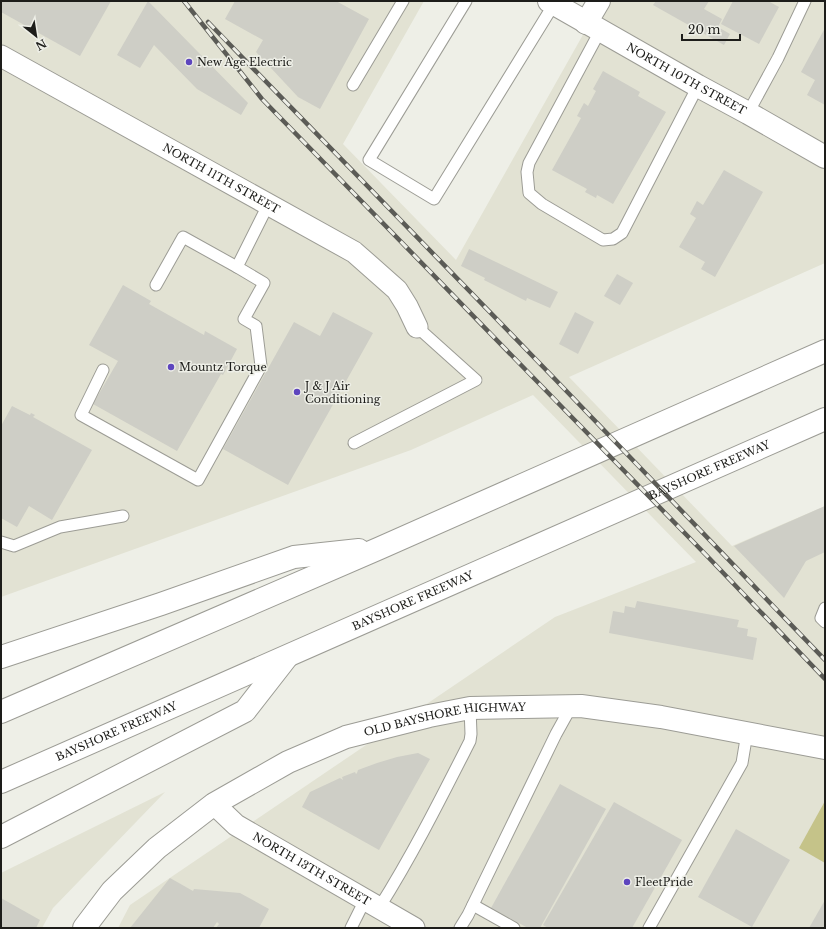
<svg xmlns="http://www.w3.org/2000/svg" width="826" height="929" viewBox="0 0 826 929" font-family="'Libre Baskerville',serif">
  <rect width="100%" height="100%" fill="#eeefe7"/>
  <g fill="#e2e2d3">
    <path d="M1 1H424L343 144 456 260 602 1H825V263L569 377 732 546 825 506V928H118L130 905 555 617 696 562 533 395 411 450 1 597Z"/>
    <path d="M165 792 53 908 42 928H1V873Z"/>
  </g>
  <path fill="#c5c389" d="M825 801V863L799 848Z"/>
  <g fill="#cecec6">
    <path d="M1 1H111L80 56 1 12Z"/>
    <path d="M148 1 248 103 241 115 197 89 154 45 140 68 117 55Z"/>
    <path d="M235 1H336L369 19 320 109 298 97 256 52 263 40 225 19Z"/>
    <path d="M656 1H709L704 9 722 19 718 27 730 34 724 45 653 5Z"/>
    <path d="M733 1H768L779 7 759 44 721 24Z"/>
    <path d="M825 28V105L807 95 815 80 801 72Z"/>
    <path d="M603 71 640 92 638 96 666 112 613 204 597 195 596 198 585 192 587 189 552 170 581 118 577 116 584 103 588 106 596 91 593 89Z"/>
    <path d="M724 170 763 192 715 277 701 269 705 262 679 247 696 218 690 214 697 201 703 205Z"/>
    <path d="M469 249 558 292 550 308 527 298 526 301 484 280 485 278 461 266Z"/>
    <path d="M617 274 633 283 620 305 604 296Z"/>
    <path d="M123 285 151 301 149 304 204 335 205 331 237 349 223 375 221 374 177 451 93 404 118 361 89 345Z"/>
    <path d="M333 312 373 333 288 485 223 449 294 322 320 336Z"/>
    <path d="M575 312 594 322 578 354 559 344Z"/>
    <path d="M12 406 30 415 31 413 35 415 33 417 92 450 52 520 29 506 17 527 1 518V426Z"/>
    <path d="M825 506V552L806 561 784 598 734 546Z"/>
    <path d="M637 601 739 620 737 627 748 629 747 636 757 638 753 660 609 633 613 611 624 613 625 606 635 608Z"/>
    <path d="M418 753 430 759 379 850 302 807 310 792 340 778 343 780 342 777 355 772 356 774 357 773 358 770 377 763 397 757Z"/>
    <path d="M560 784 606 809 540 928H528L491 908Z"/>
    <path d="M614 802 682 840 632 928H548L543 925Z"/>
    <path d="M736 829 790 860 752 927 698 897Z"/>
    <path d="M170 878 193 891 194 889 240 893 269 909 259 928H216L219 924 217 922 213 928H130Z"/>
    <path d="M1 898 40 920 36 928H1Z"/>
    <path d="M825 900V928H809Z"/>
  </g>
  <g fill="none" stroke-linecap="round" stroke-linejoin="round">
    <g stroke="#9c9c95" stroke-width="13">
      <g id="lane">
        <path d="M466 1 369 160 434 199 554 4"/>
        <path d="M600 31 529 163 527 172 529 193 542 204 603 240 613 239 622 233 698 86"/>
        <path d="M353 85 403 1"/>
        <path d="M748 113 778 58 805 1"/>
        <path d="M156 285 183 237 237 267"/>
        <path d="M103 370 81 415 198 480 261 366 256 326 244 319 264 283 237 267 268 205"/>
        <path d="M354 443 476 380 417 327"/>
        <path d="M1 542 14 546 60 527 123 516"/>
        <path d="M825 608 821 618 825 622"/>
        <path d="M473 905 514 928"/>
        <path d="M379 908C413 854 441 798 470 741L471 734 470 708"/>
        <path d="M351 928 365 900"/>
        <path d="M460 928 468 915 556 734 571 707"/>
        <path d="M649 928 742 763 747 733"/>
      </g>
    </g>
    <g stroke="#9c9c95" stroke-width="23">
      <g id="street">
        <path id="s1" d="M1 56 354 252 397 290 407 306 417 327"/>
        <path id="s2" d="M214 804 236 825 414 928"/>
      </g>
    </g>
    <g stroke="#9c9c95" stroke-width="24">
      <g id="secondary">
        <path id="s3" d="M549 1 698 86 748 113 825 157"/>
        <path d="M586 23 599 1"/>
      </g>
    </g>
    <g stroke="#9c9c95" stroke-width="24">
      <g id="primary">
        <path id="s4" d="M84 928 112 891 157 848 214 804 288 762 346 737 429 716 470 708 581 706 661 717 825 748"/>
      </g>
    </g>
    <g stroke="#9c9c95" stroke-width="24">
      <g id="highway">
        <path d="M1 657 161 604 294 557 359 550"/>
        <path d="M1 712 380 548 825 351"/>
        <path id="s5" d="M1 782 825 419"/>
        <path d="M1 837 245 711 287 657"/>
      </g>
    </g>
    <use href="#lane" stroke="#fff" stroke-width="11"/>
    <use href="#street" stroke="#fff" stroke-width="21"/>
    <use href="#secondary" stroke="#fff" stroke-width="22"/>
    <use href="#primary" stroke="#fff" stroke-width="22"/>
    <use href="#highway" stroke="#fff" stroke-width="22"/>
    <g stroke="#5b5b56" stroke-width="4.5">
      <g id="rail">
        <path d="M184 1 262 99 708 557 825 679"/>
        <path d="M208 22 551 375 825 660"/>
      </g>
    </g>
    <use href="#rail" stroke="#eeefe7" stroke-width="3" stroke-dasharray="9" stroke-linecap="butt"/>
  </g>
  <g fill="#5d45be" stroke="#eeefe7" stroke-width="1.5">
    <circle cx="189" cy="62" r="4"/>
    <circle cx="171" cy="367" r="4"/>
    <circle cx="297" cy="392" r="4"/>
    <circle cx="627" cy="882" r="4"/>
  </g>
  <g text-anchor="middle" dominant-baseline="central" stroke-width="3" stroke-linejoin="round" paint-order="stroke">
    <g font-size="11" fill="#1d1d1a" stroke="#eeefe7" text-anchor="start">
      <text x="197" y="62">New Age Electric</text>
      <text x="179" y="367">Mountz Torque</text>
      <text x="305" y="386">J &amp; J Air<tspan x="305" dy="13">Conditioning</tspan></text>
      <text x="635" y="882">FleetPride</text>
    </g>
    <g font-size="11" fill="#1d1d1a" stroke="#eeefe7">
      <text stroke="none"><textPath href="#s3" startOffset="158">NORTH 10TH STREET</textPath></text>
      <text stroke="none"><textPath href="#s1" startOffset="252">NORTH 11TH STREET</textPath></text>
      <text stroke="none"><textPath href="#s5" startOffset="774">BAYSHORE FREEWAY</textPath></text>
      <text stroke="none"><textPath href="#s5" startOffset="450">BAYSHORE FREEWAY</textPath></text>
      <text stroke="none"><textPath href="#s4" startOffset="430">OLD BAYSHORE HIGHWAY</textPath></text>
      <text stroke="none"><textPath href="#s5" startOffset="126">BAYSHORE FREEWAY</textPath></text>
      <text stroke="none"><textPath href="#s2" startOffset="118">NORTH 13TH STREET</textPath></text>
    </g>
  </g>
  <rect width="826" height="929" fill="none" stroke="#1d1d1a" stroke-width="4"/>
  <g transform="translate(36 36) rotate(150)" stroke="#eeefe7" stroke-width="3" paint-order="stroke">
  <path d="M0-3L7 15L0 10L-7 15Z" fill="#1d1d1a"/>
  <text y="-6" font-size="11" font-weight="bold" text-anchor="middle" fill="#1d1d1a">N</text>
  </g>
  <path d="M682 34v6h58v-6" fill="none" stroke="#1d1d1a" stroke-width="2"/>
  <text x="688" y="34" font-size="12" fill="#1d1d1a" stroke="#eeefe7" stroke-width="3" paint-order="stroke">20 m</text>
</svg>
